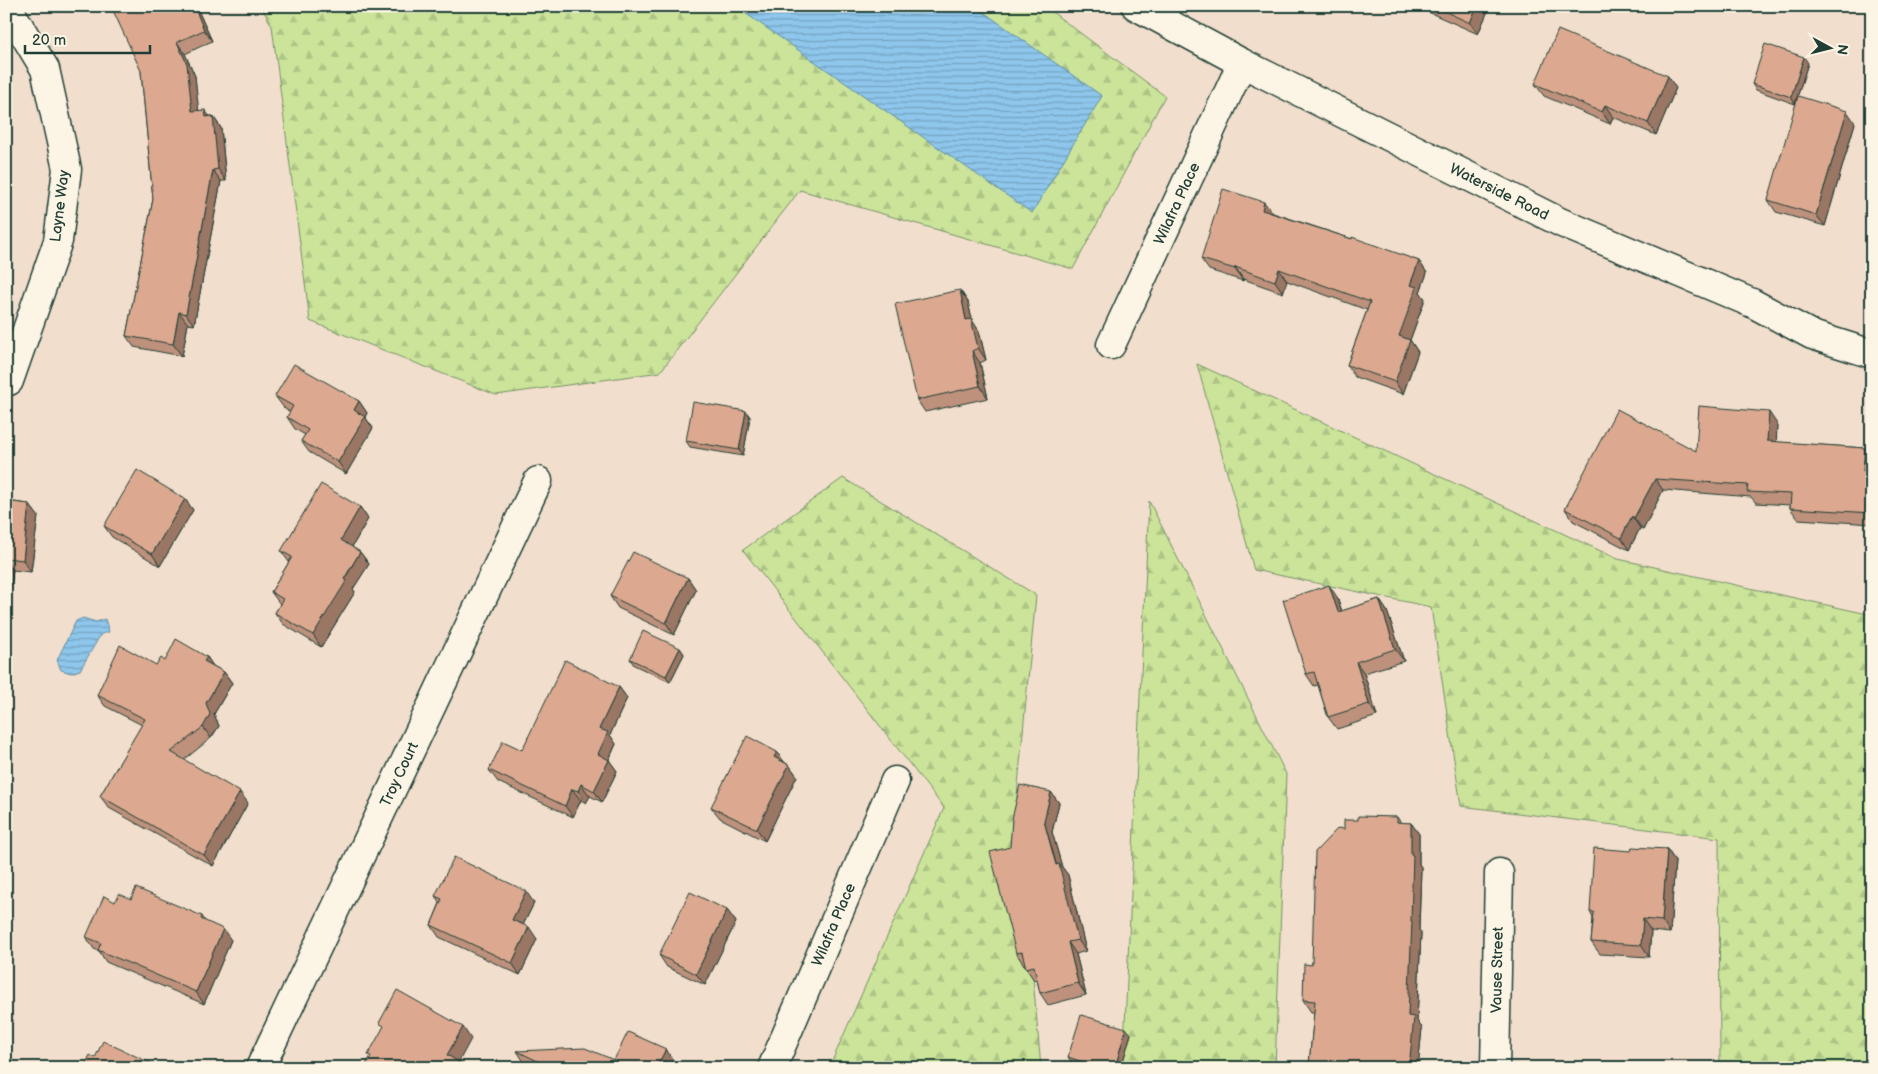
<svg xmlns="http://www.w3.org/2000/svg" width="1878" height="1074" viewBox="0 0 1878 1074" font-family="'Balsamiq Sans',sans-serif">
  <defs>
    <pattern id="forest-firs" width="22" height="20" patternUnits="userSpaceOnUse" patternTransform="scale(1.25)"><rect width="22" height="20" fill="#cbe49a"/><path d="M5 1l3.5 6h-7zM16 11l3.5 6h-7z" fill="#aec485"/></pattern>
    <pattern id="water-rules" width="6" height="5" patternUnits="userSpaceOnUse" patternTransform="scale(1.25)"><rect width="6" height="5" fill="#8ec6ec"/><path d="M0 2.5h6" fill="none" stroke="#73a2c0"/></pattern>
  </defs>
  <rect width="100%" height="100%" fill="#f2decc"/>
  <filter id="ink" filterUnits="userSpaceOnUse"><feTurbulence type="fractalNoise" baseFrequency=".02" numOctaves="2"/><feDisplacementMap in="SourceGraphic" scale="10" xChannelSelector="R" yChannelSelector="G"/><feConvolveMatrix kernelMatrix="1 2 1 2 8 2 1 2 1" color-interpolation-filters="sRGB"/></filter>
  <g filter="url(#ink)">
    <g fill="url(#forest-firs)" stroke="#759067">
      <path d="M261 6H1044L1165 96 1073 269 800 190 660 372 496 395 310 321 272 26Z"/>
      <path d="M1197 364 1618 559 1872 615V1068H1720L1719 838 1461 806 1431 607 1254 570Z"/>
      <path d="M843 478 1036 595 1017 795 1041 1068H829L944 808 743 550Z"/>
      <path d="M1149 501 1286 774 1275 1068H1123Z"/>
    </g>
    <g fill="url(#water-rules)" stroke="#628fa2">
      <path d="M735 6H975L1102 96 1032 213Z"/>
      <path d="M83 618 96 622 105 619 109 632 101 634 80 670 71 673 61 670 57 660 76 621Z"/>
    </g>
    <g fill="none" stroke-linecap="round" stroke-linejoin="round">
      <g stroke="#1f3d34" stroke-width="31">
        <g id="minor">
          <path d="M7 6 45 69 67 169 58 241 9 381"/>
          <path id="s1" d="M1111 345 1242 63"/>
          <path id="s2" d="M260 1068 538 481"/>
          <path id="s3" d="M772 1068 895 781"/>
          <path id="s4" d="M1495 1068 1499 873"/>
        </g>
      </g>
      <g stroke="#1f3d34" stroke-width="31">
        <g id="major">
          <path id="s5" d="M1136 6 1242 63 1562 223 1752 303 1812 335 1872 354"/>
        </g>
      </g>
      <use href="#minor" stroke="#fcf5e5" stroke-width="28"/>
      <use href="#major" stroke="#fcf5e5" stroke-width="28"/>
    </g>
    <g fill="#bd917c" stroke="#1f3d34">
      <path d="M196 6 212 41 185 54 195 76 198 110 210 116H213L221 128 226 181H221L194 325 188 324 182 356 134 347 126 336 153 199 141 71Z"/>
      <path d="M1417 6H1490L1478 34 1417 7Z"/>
      <path d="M1808 63 1795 104 1756 90 1752 84Z"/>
      <path d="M1535 84 1676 88 1656 135 1613 117 1610 124 1544 96Z"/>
      <path d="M1855 123 1825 226 1776 212 1768 200Z"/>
      <path d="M1273 213 1419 261 1427 273 1420 292 1425 299 1410 340 1418 352 1403 394 1355 377 1347 365 1367 310 1287 281 1283 293 1243 279V281L1209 270 1201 259Z"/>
      <path d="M960 290 968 302 972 320 979 331 986 360 980 363 988 398 925 412 917 400Z"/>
      <path d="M275 396 359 401 367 413 365 417 373 428 346 474 309 452 301 441 305 435 295 429 287 417 290 412 284 408Z"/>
      <path d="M746 411 750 417 743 456 690 447 686 441Z"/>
      <path d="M1777 424 1776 442 1865 448 1872 458V524L1798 519 1790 508V505L1756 503 1751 497 1663 490 1643 530 1640 528 1629 550 1573 521 1565 509 1696 451Z"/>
      <path d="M185 499 193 510 160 566 112 537 104 526Z"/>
      <path d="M6 501 29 504 38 516 31 572 13 570 10 593H6Z"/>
      <path d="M360 507 368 519 352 547 360 552 369 564 353 589 355 592 321 647 283 624 275 613 280 604 271 592 289 562 281 551Z"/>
      <path d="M688 578 696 590 674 635 618 608 610 596Z"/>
      <path d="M1337 597 1342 611 1379 599 1387 611 1404 661 1364 673 1377 716 1337 729 1328 717 1318 685 1314 686 1306 674Z"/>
      <path d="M680 648 684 654 670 682 634 665 630 659Z"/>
      <path d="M207 657 213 666 224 672 232 683 214 714 219 726 211 738 184 760 248 803 213 866 109 808 100 796 142 725 105 706 97 695 165 661Z"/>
      <path d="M619 687 627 698 610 735 616 744 609 760 617 771 602 802 590 796 586 803 581 800 573 817 498 782 489 770 522 750Z"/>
      <path d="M777 752 784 762 789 765 797 776 765 841 720 818 711 807Z"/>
      <path d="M1051 792 1059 803 1052 832 1062 867 1068 875 1086 951 1076 954 1086 995 1048 1005 1040 993 1037 979 1034 980 1026 968 1025 965H1024L1016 953Z"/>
      <path d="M1397 817 1401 823H1411L1419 834V864L1421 867 1419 930 1421 933 1417 1021 1422 1028 1418 1068H1311L1309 1065 1314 1012H1311L1303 1000 1344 829 1358 820Z"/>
      <path d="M1667 849 1675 861 1670 933 1651 931 1649 957 1600 954 1591 942 1593 918 1590 912 1631 851Z"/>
      <path d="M435 896 534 903 523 925 537 939 520 975 439 937 431 925 440 903Z"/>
      <path d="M131 899 202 916 205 921 231 940 204 1004 106 962 99 951 94 949 86 937 115 902Z"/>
      <path d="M727 910 736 922 705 985 667 967 659 955Z"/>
      <path d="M1131 1034 1121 1068H1086L1072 1063 1068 1057Z"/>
      <path d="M517 1051 614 1060H673L669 1068H536L524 1062Z"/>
    </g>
    <g fill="#9a7665" stroke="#1f3d34">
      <path d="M194 6H196L212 41 204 30Z"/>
      <path d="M1477 6H1490L1478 34 1470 23Z"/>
      <path d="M177 42 185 54 195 76 200 122 192 111Z"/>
      <path d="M1804 57 1808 63 1795 104 1791 97Z"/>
      <path d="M1668 76 1676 88 1656 135 1648 123Z"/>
      <path d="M1605 105 1613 117 1610 124 1602 112Z"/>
      <path d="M205 110 213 121V116L221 128 226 181 218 169 206 117Z"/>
      <path d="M1847 111 1855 123 1825 226 1816 215Z"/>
      <path d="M213 170 221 181 194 325 186 314Z"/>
      <path d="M1264 202 1273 213 1270 222 1262 210Z"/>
      <path d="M1419 261 1427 273 1420 292 1425 299 1410 340 1418 352 1403 394 1395 382 1399 336 1410 285Z"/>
      <path d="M1235 267 1243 279V281L1235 269Z"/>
      <path d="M1279 269 1287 281 1283 293 1275 281Z"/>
      <path d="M960 290 968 302 972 320 979 331 986 360 978 348 966 320Z"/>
      <path d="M179 312 188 324 182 356 173 344Z"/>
      <path d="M972 351 980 363 988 398 980 386Z"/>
      <path d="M359 401 367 413 362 421 354 410Z"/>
      <path d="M746 411 750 417 743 456 739 450Z"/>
      <path d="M1769 412 1777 424 1776 453 1767 441Z"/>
      <path d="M365 417 373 428 346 474 338 462Z"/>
      <path d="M1865 448 1872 458V476L1863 471Z"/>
      <path d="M1655 479 1663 490 1643 530 1634 518Z"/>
      <path d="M185 499 193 510 160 566 152 554Z"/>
      <path d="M29 504 38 516 31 572 23 560Z"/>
      <path d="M360 507 368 519 349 552 341 540Z"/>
      <path d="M1632 516 1640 528 1629 550 1621 538Z"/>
      <path d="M360 552 369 564 353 589 355 592 321 647 313 635Z"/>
      <path d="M6 561 13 570 10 593 6 588Z"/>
      <path d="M688 578 696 590 674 635 666 623Z"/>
      <path d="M1329 585 1337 597 1346 624 1338 612Z"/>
      <path d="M1379 599 1387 611 1404 661 1395 649Z"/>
      <path d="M680 648 684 654 670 682 666 676Z"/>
      <path d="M207 657 215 669 204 661Z"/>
      <path d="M1356 662 1364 673 1377 716 1369 704Z"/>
      <path d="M224 672 232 683 214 714 219 726 211 738 203 727 206 703Z"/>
      <path d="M619 687 627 698 610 735 616 744 606 766 598 754 599 729Z"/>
      <path d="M777 752 785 763 774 757Z"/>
      <path d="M609 760 617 771 602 802 594 791Z"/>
      <path d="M789 765 797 776 765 841 757 829Z"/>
      <path d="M581 784 590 796 586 803 578 791Z"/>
      <path d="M572 789 581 800 573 817 565 806Z"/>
      <path d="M240 792 248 803 213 866 204 855Z"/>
      <path d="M1051 792 1059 803 1052 832 1062 867 1068 875 1086 951 1078 940 1044 821Z"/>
      <path d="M1411 823 1419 834V864L1421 867 1419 930 1421 933 1417 1021 1422 1028 1418 1068H1409L1408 1016Z"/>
      <path d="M1667 849 1675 861 1670 933 1662 921Z"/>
      <path d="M526 891 534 903 520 931 512 920Z"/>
      <path d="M727 910 736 922 705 985 696 974Z"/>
      <path d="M1643 919 1651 931 1649 957 1641 945Z"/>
      <path d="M529 927 537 939 520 975 512 963Z"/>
      <path d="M223 929 231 940 204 1004 196 992Z"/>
      <path d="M1068 942 1076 954 1086 995 1078 983Z"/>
      <path d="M463 1027 471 1039 456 1067 447 1055Z"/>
      <path d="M1126 1028 1131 1034 1121 1068H1115Z"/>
      <path d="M666 1049 673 1060 669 1068H656Z"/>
    </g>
    <g fill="#dca990" stroke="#1f3d34">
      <path d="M111 6H194L204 30 177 42 187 64 192 111 205 110 206 117 213 116 218 169 213 170 186 314 179 312 173 344 126 336 153 199 141 71Z"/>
      <path d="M1433 6H1477L1470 23Z"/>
      <path d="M1558 30 1668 76 1648 123 1605 105 1602 112 1535 84Z"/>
      <path d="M1765 44 1804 57 1791 97 1752 84Z"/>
      <path d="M1798 96 1847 111 1816 215 1768 200Z"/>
      <path d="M1223 189 1264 202 1262 210 1352 239V237L1419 261 1410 285 1417 287 1399 336 1410 340 1395 382 1347 365 1370 302 1279 269 1275 281 1235 267V269L1201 259Z"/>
      <path d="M960 290 966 320 971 319 978 348 972 351 980 386 917 400 895 304Z"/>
      <path d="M294 364 359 401 354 410 365 417 338 462 301 441 308 430 287 417 293 406 275 396Z"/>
      <path d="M693 402 746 411 739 450 686 441Z"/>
      <path d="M1699 406 1769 412 1767 441 1865 448 1863 471 1872 472V513L1790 508 1791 494 1747 492 1748 485 1655 479 1634 518 1632 516 1621 538 1565 509 1617 409 1696 451Z"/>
      <path d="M137 470 185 499 152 554 104 526Z"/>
      <path d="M321 484 360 507 341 540 360 552 344 579 347 580 313 635 275 613 283 599 271 592 292 557 281 551Z"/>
      <path d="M6 501 29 504 23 560 6 558Z"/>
      <path d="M633 552 688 578 666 623 610 596Z"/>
      <path d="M1329 585 1338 612 1379 599 1395 649 1356 662 1369 704 1328 717 1314 672 1306 674 1283 600Z"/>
      <path d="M643 631 680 648 666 676 630 659Z"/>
      <path d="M176 639 207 657 204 661 224 672 206 703 210 714 203 727 171 752 240 792 204 855 100 796 145 719 97 695 120 645 156 665 161 658 165 661Z"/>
      <path d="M565 660 619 687 599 729 608 732 598 754 609 760 594 791 581 784 578 791 572 789 565 806 489 770 503 741 522 750Z"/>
      <path d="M747 736 777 752 774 757 789 765 757 829 711 807Z"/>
      <path d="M1020 785 1051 792 1044 821 1056 865 1059 864 1078 940 1068 942 1078 983 1040 993 1034 966 1026 968 1022 952 1016 953 990 852 1010 847 1012 819Z"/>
      <path d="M1358 816 1397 817V822L1411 823V855H1413L1411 921H1412L1408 1016 1414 1017 1409 1068H1331L1309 1065 1315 1001 1303 1000 1304 964 1312 965 1315 852 1338 828 1344 829V820H1358Z"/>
      <path d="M1632 847 1667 849 1662 921 1643 919 1641 945 1591 942 1594 912H1590L1594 848 1631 851Z"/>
      <path d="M454 857 526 891 512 920 529 927 512 963 431 925 442 899 435 896Z"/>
      <path d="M136 888 202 916 201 919 223 929 196 992 98 950 101 943 86 937 104 896 115 902 119 894 131 899Z"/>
      <path d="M690 892 727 910 696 974 659 955Z"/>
      <path d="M397 990 463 1027 447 1055 462 1064 460 1068H364L371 1056 368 1055 384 1026 379 1023Z"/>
      <path d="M1081 1015 1126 1028 1115 1068H1101L1068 1057Z"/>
      <path d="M628 1032 666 1049 656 1068H552L517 1051 585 1048 614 1060Z"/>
      <path d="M103 1041 159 1067V1068H84L90 1055 95 1058Z"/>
    </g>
  </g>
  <g text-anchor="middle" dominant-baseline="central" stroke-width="4" stroke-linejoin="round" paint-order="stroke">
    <g font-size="15" fill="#1f3d34" stroke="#fcf5e5">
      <text stroke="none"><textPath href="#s5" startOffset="408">Waterside Road</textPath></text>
      <text stroke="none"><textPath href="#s1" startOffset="156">Wilafra Place</textPath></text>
      <text transform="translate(60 206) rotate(-83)">Layne Way</text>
      <text stroke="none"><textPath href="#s2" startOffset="325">Troy Court</textPath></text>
      <text stroke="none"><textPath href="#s3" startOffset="156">Wilafra Place</textPath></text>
      <text stroke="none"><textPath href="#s4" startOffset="98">Vause Street</textPath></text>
    </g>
  </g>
  <rect width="1878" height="1074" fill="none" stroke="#fcf5e5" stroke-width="25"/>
  <rect x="12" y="12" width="1853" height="1049" fill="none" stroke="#1f3d34" stroke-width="2" filter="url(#ink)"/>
  <g transform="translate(1830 48) rotate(97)" stroke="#fcf5e5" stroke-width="4" paint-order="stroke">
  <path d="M0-4L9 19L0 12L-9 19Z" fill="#1f3d34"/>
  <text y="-8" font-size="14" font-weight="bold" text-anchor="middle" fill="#1f3d34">N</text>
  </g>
  <path d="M25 45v8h125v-8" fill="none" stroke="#1f3d34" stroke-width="2.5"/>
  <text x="32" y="45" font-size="15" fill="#1f3d34" stroke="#fcf5e5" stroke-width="4" paint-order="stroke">20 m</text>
</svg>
